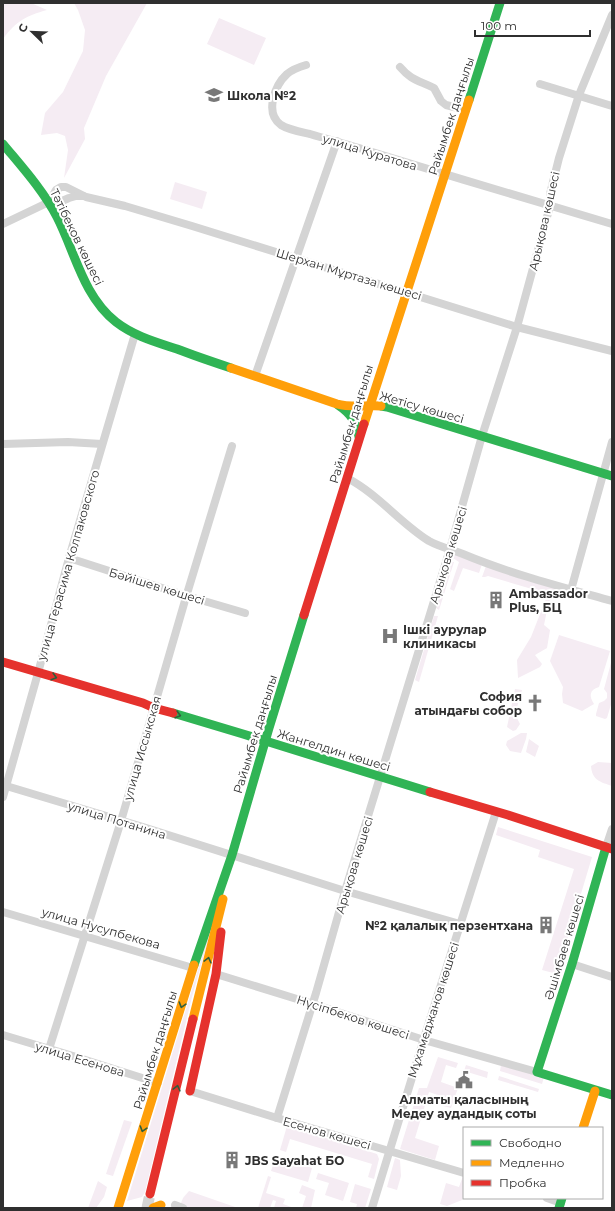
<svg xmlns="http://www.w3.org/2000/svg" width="615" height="1211" viewBox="0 0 615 1211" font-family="Montserrat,sans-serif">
  <rect width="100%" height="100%" fill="#fff"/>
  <g fill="#f5ecf3">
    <path d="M3 3H31L47 10C26 16 16 21 3 39Z"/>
    <path d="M74 3H147L106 76 84 128 85 139 64 178 68 150 65 136 57 133 41 135 45 113 63 92 83 51 85 30 78 10Z"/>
    <path d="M219 18 266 38 254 65 207 44Z"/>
    <path d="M175 182 207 192 202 209 170 199Z"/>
    <path d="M455 554 482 564 479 573 463 568 454 591 450 589 459 562 453 558Z"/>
    <path d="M450 562H454L439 610 436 608Z"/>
    <path d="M486 566 556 587 549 602H546L542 592 488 576 485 577H482Z"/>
    <path d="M542 609 547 610 544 625 550 630 547 648 535 655 542 664 540 667 518 678 517 660 531 637Z"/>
    <path d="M434 616H438L419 682 415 680Z"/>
    <path d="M559 635 610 651 599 687C589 690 589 696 594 704L582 711 563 703 562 694 563 687 550 661Z"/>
    <path d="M612 659V701L607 718 605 719 596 716V714L599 703 604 701 607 698V693L604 689Z"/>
    <path d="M515 689 522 690 515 714 520 724 516 730 513 731 507 727Z"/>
    <path d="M521 733H527L526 739 521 753 510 751 506 745 507 741Z"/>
    <path d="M529 739 539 746 535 757 526 752Z"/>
    <path d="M598 762 612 763V786C600 782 592 780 591 766Z"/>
    <path d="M498 827 592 857 557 974 542 970 574 869 538 857 540 850 496 835Z"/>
    <path d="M213 920H214L192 997 145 1192 142 1197 127 1201 190 996Z"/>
    <path d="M438 1057 458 1063 456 1068 446 1065 441 1082 458 1088 451 1108 439 1105 441 1096 429 1092 415 1138 439 1146 435 1160 400 1149 419 1088H427Z"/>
    <path d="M466 1065 488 1072 487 1078 464 1071Z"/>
    <path d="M501 1065 544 1077 542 1084 500 1071Z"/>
    <path d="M499 1076 539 1089 538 1092 498 1080Z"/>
    <path d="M124 1120 132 1122 113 1176 106 1174Z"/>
    <path d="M287 1126 377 1154 379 1159 374 1179 368 1177 372 1164 290 1139 286 1152 280 1150Z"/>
    <path d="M276 1156 312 1168 308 1182 271 1171Z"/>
    <path d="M395 1158 400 1160 401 1176 397 1190 387 1187Z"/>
    <path d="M318 1173 349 1183 343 1201 325 1195 329 1183 316 1179Z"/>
    <path d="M268 1176 271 1177 266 1193 285 1199 283 1204 294 1208H274L276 1201 273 1200 270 1208H258Z"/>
    <path d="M463 1176 464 1193 462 1200 447 1206 440 1204 446 1183 459 1187Z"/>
    <path d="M98 1181 107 1187 104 1197 96 1208H88Z"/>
    <path d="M355 1184 371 1189 365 1208H356L357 1204 350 1202Z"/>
    <path d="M302 1185 315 1190 311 1208H302L306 1196 299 1193Z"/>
    <path d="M189 1191 238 1208H179L183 1198Z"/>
  </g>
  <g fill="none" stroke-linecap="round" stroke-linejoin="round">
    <path stroke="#d5d5d5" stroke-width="11" stroke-dasharray="11 5.5" stroke-linecap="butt" d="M147 1208 150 1194"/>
    <g stroke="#d4d4d4" stroke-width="8">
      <path d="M306 65C299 67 293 69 287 74 275 85 264 113 281 125 289 130 301 132 310 134 326 139 343 143 359 148 443 174 528 199 612 224"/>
      <path d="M400 67C412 81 418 80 434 88L441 101 446 105 466 110"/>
      <path d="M540 84 612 106"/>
      <path d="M49 202 56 190 61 187H66L86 197 125 206 192 226 517 327 612 351"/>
      <path d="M3 224 49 202 62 201 69 198 76 196H83"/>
      <path d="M255 376 337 141"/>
      <path d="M3 444 68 442 102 444"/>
      <path d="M347 478C378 494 400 523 429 541 440 547 453 550 463 554 511 574 562 587 612 601"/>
      <path d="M69 558 187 596 245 613"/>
      <path d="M571 590 612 442"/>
      <path d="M3 785 143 827 345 891 460 924"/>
      <path d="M3 797 38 673 69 558 135 334"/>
      <path d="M606 847 612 829"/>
      <path d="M3 912 193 968"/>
      <path d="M572 964 612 977"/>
      <path d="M216 974 313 1004 424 1040 537 1072"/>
      <path d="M3 1035 73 1056 158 1083"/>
      <path d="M49 1049 121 821 186 597 232 446"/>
      <path d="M190 1091 277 1118 464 1173"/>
      <path d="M277 1118 316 993 345 891 450 549 482 436 517 327 550 206V194L559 158 579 95 612 15"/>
      <path d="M547 1198 561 1203"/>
      <path d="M175 1205 183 1208"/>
      <path d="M372 1208 426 1032 496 812"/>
    </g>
    <g stroke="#30b455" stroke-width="9">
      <path d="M469 100 500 3"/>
      <path d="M3 144C22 167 43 190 57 217 75 252 83 296 116 322 134 336 156 342 177 349 195 356 213 362 231 368"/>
      <path d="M338 405C350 413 357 422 359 437"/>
      <path d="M381 406 387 407 612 476"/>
      <path d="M173 713 243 734 430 792"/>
      <path d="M606 847 572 964 537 1072 612 1095"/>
      <path d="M194 965 232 855 269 728 304 615"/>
      <path d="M559 1208 562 1198"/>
    </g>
    <g stroke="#ff9f0a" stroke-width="9">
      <path d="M231 368 337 404C351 408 366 405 381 406"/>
      <path d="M364 424 469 100"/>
      <path d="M193 1019 223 899"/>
      <path d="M583 1128 595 1091"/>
      <path d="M118 1208 194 965"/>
      <path d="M153 1208 161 1205"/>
    </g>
    <g stroke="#e5322d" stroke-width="9">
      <path d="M304 615 364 424"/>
      <path d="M3 662 143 703 154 708 173 713"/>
      <path d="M430 792 508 815 612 849"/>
      <path d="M190 1091 216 974 221 932"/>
      <path d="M150 1194 193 1019"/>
    </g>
  </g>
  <defs><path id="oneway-chevron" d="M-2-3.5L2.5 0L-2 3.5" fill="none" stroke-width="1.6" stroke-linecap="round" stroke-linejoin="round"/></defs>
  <g stroke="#2f5e3c">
    <use href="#oneway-chevron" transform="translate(54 677) rotate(16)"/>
    <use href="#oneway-chevron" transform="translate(178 715) rotate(16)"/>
    <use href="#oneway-chevron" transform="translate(208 960) rotate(-76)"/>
    <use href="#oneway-chevron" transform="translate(182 1005) rotate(107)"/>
    <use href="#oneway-chevron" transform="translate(177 1088) rotate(-76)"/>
    <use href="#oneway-chevron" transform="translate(143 1129) rotate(107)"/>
  </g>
  <defs>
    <g id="school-bare" transform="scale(1.38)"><path d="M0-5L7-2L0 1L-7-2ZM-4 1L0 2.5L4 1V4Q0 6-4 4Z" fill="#787878" stroke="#fff" stroke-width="2.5" paint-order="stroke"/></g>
    <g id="building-bare" transform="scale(1.38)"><path d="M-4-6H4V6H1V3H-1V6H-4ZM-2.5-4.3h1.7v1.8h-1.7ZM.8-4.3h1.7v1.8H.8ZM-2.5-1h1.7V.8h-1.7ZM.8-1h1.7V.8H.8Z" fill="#787878" stroke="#fff" stroke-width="2.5" paint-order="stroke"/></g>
    <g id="hospital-bare" transform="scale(1.38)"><path d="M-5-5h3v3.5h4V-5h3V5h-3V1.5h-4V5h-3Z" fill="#787878" stroke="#fff" stroke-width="2.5" paint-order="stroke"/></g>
    <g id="church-bare" transform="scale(1.38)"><path d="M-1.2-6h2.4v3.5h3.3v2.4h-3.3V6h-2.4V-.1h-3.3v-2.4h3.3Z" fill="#787878" stroke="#fff" stroke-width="2.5" paint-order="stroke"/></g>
    <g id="civic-bare" transform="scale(1.38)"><path d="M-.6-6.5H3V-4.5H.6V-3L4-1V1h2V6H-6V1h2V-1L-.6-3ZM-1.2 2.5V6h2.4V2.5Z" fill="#787878" stroke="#fff" stroke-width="2.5" paint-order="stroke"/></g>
  </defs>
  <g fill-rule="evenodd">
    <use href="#school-bare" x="214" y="95"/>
    <use href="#building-bare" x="496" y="600"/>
    <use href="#hospital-bare" x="390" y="636"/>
    <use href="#church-bare" x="535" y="703"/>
    <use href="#building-bare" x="546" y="925"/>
    <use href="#civic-bare" x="464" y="1080"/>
    <use href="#building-bare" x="232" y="1160"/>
  </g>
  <g text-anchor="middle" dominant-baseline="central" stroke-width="4" stroke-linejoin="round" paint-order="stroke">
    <g font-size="12" font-weight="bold" fill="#2f2f2f" stroke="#fff" text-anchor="start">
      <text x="227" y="95">Школа №2</text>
      <text x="509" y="593">Ambassador<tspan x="509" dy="14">Plus, БЦ</tspan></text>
      <text x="403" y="629">Ішкі аурулар<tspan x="403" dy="14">клиникасы</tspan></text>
      <text x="522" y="696" text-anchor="end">София<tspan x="522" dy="14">атындағы собор</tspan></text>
      <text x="533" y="925" text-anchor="end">№2 қалалық перзентхана</text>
      <text x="464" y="1099" text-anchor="middle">Алматы қаласының<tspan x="464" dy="14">Медеу аудандық соты</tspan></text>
      <text x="245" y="1160">JBS Sayahat БО</text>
    </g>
    <g font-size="12" fill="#2f2f2f" stroke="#fff">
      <text transform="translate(451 116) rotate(-72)">Райымбек даңғылы</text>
      <text transform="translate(370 152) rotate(17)">улица Куратова</text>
      <text transform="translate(544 221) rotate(-77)">Арықова көшесі</text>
      <text transform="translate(77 237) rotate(64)">Тәтібеков көшесі</text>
      <text transform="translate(349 274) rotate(17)">Шерхан Мұртаза көшесі</text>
      <text transform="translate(422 407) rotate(16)">Жетісу көшесі</text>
      <text transform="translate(351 424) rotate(-73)">Райымбек даңғылы</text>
      <text transform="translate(448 555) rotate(-73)">Арықова көшесі</text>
      <text transform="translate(68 565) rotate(-74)">улица Герасима Колпаковского</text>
      <text transform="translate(157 586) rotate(17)">Бәйішев көшесі</text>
      <text transform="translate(255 734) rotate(-73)">Райымбек даңғылы</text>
      <text transform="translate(142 748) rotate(-74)">улица Иссыкская</text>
      <text transform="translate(334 750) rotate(17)">Жангелдин көшесі</text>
      <text transform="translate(117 820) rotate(17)">улица Потанина</text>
      <text transform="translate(354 865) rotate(-73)">Арықова көшесі</text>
      <text transform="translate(101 928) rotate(16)">улица Нусупбекова</text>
      <text transform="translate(564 947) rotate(-73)">Әшімбаев көшесі</text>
      <text transform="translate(433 1010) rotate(-72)">Мұхамеджанов көшесі</text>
      <text transform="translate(353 1017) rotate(18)">Нүсіпбеков көшесі</text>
      <text transform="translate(155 1050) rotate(-73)">Райымбек даңғылы</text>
      <text transform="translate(80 1059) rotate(17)">улица Есенова</text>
      <text transform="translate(327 1133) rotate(16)">Есенов көшесі</text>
    </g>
  </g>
  <rect width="615" height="1211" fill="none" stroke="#2f2f2f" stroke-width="8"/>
  <rect x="463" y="1127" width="140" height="72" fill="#ffffff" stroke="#acacac"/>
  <rect x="471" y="1140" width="20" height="6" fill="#30b455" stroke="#acacac"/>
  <text x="499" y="1147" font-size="12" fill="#2f2f2f">Свободно</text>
  <rect x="471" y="1160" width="20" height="6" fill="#ff9f0a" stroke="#acacac"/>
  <text x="499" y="1167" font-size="12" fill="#2f2f2f">Медленно</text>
  <rect x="471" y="1180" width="20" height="6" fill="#e5322d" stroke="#acacac"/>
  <text x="499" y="1187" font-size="12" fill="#2f2f2f">Пробка</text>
  <g transform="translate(32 32) rotate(293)" stroke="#ffffff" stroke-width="3" paint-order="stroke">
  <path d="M0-3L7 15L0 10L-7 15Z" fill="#2f2f2f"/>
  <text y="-6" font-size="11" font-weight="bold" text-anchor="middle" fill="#2f2f2f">С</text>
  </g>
  <path d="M475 30v6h115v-6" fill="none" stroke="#2f2f2f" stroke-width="2"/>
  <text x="481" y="30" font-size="12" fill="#2f2f2f" stroke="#ffffff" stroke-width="3" paint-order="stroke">100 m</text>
</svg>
